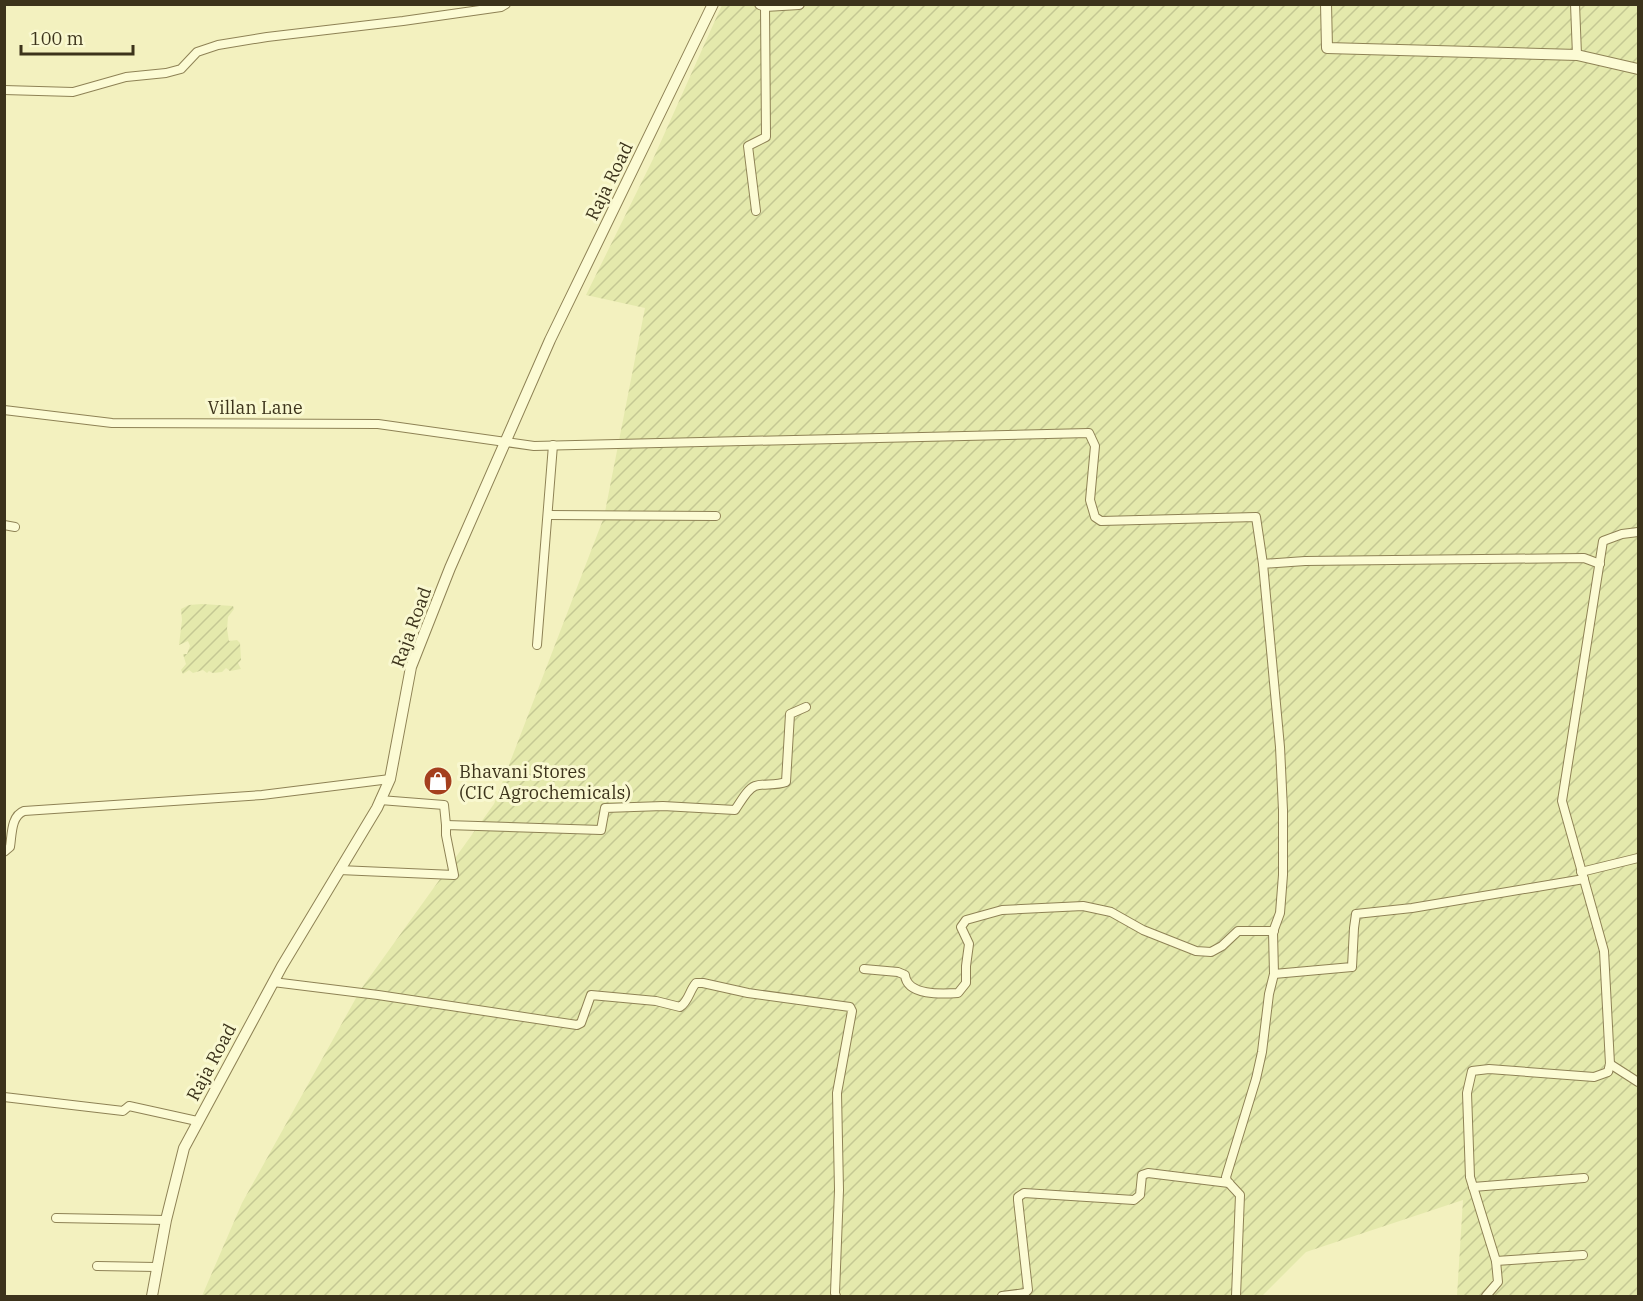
<svg xmlns="http://www.w3.org/2000/svg" width="1643" height="1301" viewBox="0 0 1643 1301" font-family="'IBM Plex Serif',serif">
  <defs>
    <pattern id="farmland-furrows" width="10" height="10" patternUnits="userSpaceOnUse" patternTransform="scale(1.5)"><rect width="10" height="10" fill="#e4e9ac"/><path d="M-1 1l2-2M0 10L10 0M9 11l2-2" fill="none" stroke="#c4c893"/></pattern>
  </defs>
  <rect width="100%" height="100%" fill="#f3f1bf"/>
  <g fill="url(#farmland-furrows)">
    <path d="M722 5H1638V1296H1457L1463 1200 1306 1252 1262 1296H202L242 1203 361 989 494 804 604 517 645 308 586 295 654 157Z"/>
    <path d="M202 604 233 606 234 609 228 617 227 629 229 641 237 640 240 643 241 660 238 663 241 669 230 671 226 668 222 672 213 673 209 671 207 673 203 670 193 673 189 670 183 674 181 670 186 664 183 654H187L190 646 188 641 179 645 182 620 181 609 189 605Z"/>
  </g>
  <g fill="none" stroke-linecap="round" stroke-linejoin="round">
    <g stroke="#8e8255" stroke-width="10">
      <g id="minor">
        <path d="M1575 4 1577 55"/>
        <path d="M4 90 73 92 126 77 166 73 181 69 197 52 218 45 267 37 403 21 501 7 506 4"/>
        <path d="M756 211 748 146 766 137 765 6"/>
        <path d="M4 410 112 423 378 424 534 446 1089 433 1095 446 1090 500 1095 517 1101 521 1256 517 1263 564"/>
        <path d="M548 515 716 516"/>
        <path d="M4 525 15 527"/>
        <path d="M537 645 553 445"/>
        <path d="M380 800 444 805 446 825"/>
        <path d="M4 852 10 847C12 834 11 816 24 811L262 795 390 779"/>
        <path d="M339 870 454 875 446 835V825L601 830 605 808 663 806 735 810C740 803 747 789 755 786 764 783 775 786 786 782L790 714 806 707"/>
        <path d="M1581 872 1638 858"/>
        <path d="M864 969 898 972 905 975C907 996 942 994 958 993L966 983V966L969 944 961 927 966 920 1002 910 1083 906 1111 912 1143 930 1196 951 1211 952 1222 946 1238 931H1274"/>
        <path d="M1274 974 1352 967 1354 928 1356 914 1412 908 1584 879"/>
        <path d="M273 982 378 995 577 1025 581 1023 591 995 656 1001 680 1007C689 1001 689 991 696 983H703L748 993 850 1007 852 1011 837 1093 839 1190 835 1293 836 1296"/>
        <path d="M1610 1064 1638 1082"/>
        <path d="M4 1097 123 1111 129 1106 197 1121"/>
        <path d="M1473 1187 1584 1178"/>
        <path d="M56 1218 166 1220"/>
        <path d="M1496 1261 1583 1255"/>
        <path d="M97 1266 156 1267"/>
        <path d="M1002 1296 1025 1293 1028 1290 1018 1200V1197L1024 1193 1134 1200 1140 1195 1142 1175 1148 1173 1229 1183"/>
        <path d="M1236 1296 1240 1195 1227 1181 1226 1177 1256 1079 1262 1052 1269 994 1274 974 1273 932 1280 913 1283 875V810L1280 747 1263 564 1305 561 1584 558 1600 564"/>
        <path d="M1486 1296 1498 1282 1496 1261 1470 1177 1467 1093 1472 1071 1489 1069 1594 1077 1608 1072 1610 1064 1604 951 1562 801 1603 541 1622 534 1638 532"/>
      </g>
    </g>
    <g stroke="#8e8255" stroke-width="12">
      <g id="tertiary">
        <path d="M760 4 765 6 799 4"/>
        <path d="M1326 4 1327 48 1577 55 1638 69"/>
        <path d="M152 1296 166 1220 184 1148 282 966 377 808 390 779 411 667 450 568 550 340 713 4"/>
      </g>
    </g>
    <use href="#minor" stroke="#fcfbd4" stroke-width="8"/>
    <use href="#tertiary" stroke="#fcfbd4" stroke-width="10"/>
  </g>
  <defs>
    <g id="shop-disc" transform="scale(1.5)"><circle r="9.5" fill="#a43f1e" stroke="#f9f8d0"/><path d="M-5-2.5h2.3a2.7 3.5 0 0 1 5.4 0H5L5.5 6h-11ZM-1.5-2.5h3a1.5 2.3 0 0 0-3 0Z" fill="#fff"/></g>
  </defs>
  <g fill-rule="evenodd">
    <use href="#shop-disc" x="438" y="781"/>
  </g>
  <g text-anchor="middle" dominant-baseline="central" stroke-width="6" stroke-linejoin="round" paint-order="stroke">
    <g font-size="18" fill="#3c331b" stroke="#f9f8d0">
      <text transform="translate(609 181) rotate(-64)">Raja Road</text>
      <text x="255" y="407">Villan Lane</text>
      <text transform="translate(411 627) rotate(-70)">Raja Road</text>
      <text transform="translate(211 1062) rotate(-62)">Raja Road</text>
    </g>
    <g font-size="18" fill="#3c331b" stroke="#f9f8d0" text-anchor="start">
      <text x="459" y="771">Bhavani Stores<tspan x="459" dy="21">(CIC Agrochemicals)</tspan></text>
    </g>
  </g>
  <rect width="1643" height="1301" fill="none" stroke="#3c331b" stroke-width="12"/>
  <path d="M21 45v9h112v-9" fill="none" stroke="#3c331b" stroke-width="3"/>
  <text x="30" y="45" font-size="18" fill="#3c331b" stroke="#f9f8d0" stroke-width="4.5" paint-order="stroke">100 m</text>
</svg>
